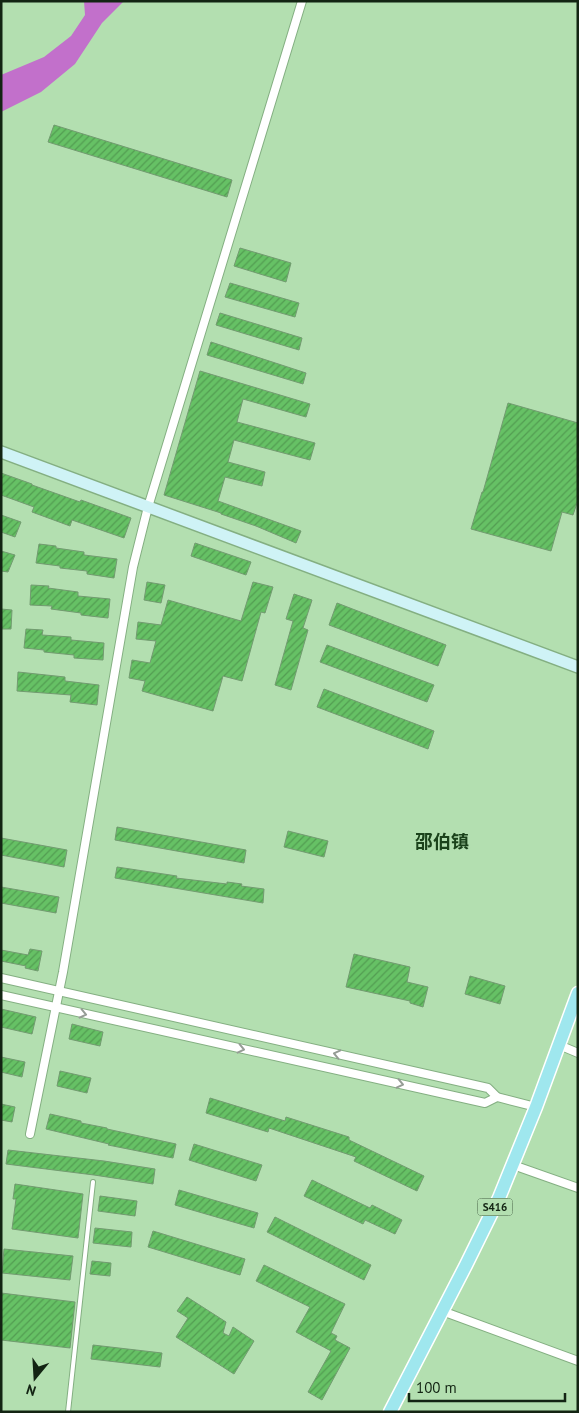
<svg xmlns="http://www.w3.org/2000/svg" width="579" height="1413" viewBox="0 0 579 1413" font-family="'PT Sans','Noto Sans SC',sans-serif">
  <defs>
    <pattern id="building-hatch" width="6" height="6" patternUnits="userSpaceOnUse" patternTransform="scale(1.25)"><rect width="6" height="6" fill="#66c165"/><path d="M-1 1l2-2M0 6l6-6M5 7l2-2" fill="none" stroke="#539d52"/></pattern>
  </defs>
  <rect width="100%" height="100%" fill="#b3dfb0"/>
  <path fill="#c270cb" d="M84 1H124L102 23 75 64 41 92 1 112V75L44 57 71 36 85 15Z"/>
  <g fill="url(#building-hatch)" stroke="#729b70">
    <path d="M54 125 232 180 227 197 48 142Z"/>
    <path d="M240 248 291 263 286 282 234 266Z"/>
    <path d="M230 283 299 303 295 317 225 297Z"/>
    <path d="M220 313 302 338 299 350 216 325Z"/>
    <path d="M211 342 306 373 303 384 207 355Z"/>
    <path d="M200 371 310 404 306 417 243 399 237 422 315 443 310 460 234 440 228 462 265 472 262 486 225 477 218 501 301 531 296 543 256 526 221 514V513L164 495Z"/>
    <path d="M508 403 578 423V500L573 515 562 512 551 551 471 529 482 492H483Z"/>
    <path d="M1 473 32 484V485L80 502 81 500 131 518 124 538 72 520 70 526 32 512 34 507 1 495Z"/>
    <path d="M1 515 21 522 15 537 1 532Z"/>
    <path d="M195 543 251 562 246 575 191 556Z"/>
    <path d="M39 544 56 546V548L84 552V555L117 559 114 578 87 574V571L60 568V566L36 563Z"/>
    <path d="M1 551 15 555 8 572 1 571Z"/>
    <path d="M147 582 165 585 161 603 144 600Z"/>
    <path d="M253 582 273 587 265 613 261 612 242 681 223 676 213 711 142 691 145 681 129 678 132 660 150 663 156 641 136 639 138 622 161 625 168 600 241 621Z"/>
    <path d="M31 585 49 586 48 588 78 592V596L110 599 108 618 81 615V613L51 609 52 606 30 605Z"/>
    <path d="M294 594 312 600 303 628 308 630 291 690 275 685 293 621 286 619Z"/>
    <path d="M337 603 446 645 438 666 329 625Z"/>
    <path d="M1 609 12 610 11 629H1Z"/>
    <path d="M26 629 43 630 42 635 71 637V640L104 643 103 660 74 658V655L44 652V650L24 648Z"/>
    <path d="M327 645 434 685 427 702 320 662Z"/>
    <path d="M18 672 65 677V681L99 685 97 705 70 702 71 695 17 691Z"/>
    <path d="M324 689 434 731 428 749 317 707Z"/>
    <path d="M117 827 246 850 244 863 115 840Z"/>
    <path d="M288 831 328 841 324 857 284 847Z"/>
    <path d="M1 838 67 850 64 867 1 855Z"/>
    <path d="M117 867 177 876 176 878 227 884V882L242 884 241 886 264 889 263 903 115 878Z"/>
    <path d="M1 887 59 897 56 913 1 903Z"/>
    <path d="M30 949 42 951 38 971 25 968 26 966 1 961V950L28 955Z"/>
    <path d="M354 954 410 967 407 982 428 987 423 1007 410 1003V1001L346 987Z"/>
    <path d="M470 976 505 986 500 1004 465 994Z"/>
    <path d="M1 1009 36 1017 32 1034 1 1027Z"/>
    <path d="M72 1024 103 1032 100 1046 69 1039Z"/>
    <path d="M1 1057 25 1062 22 1077 1 1072Z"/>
    <path d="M60 1071 91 1078 87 1093 57 1086Z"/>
    <path d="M210 1098 285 1121 286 1117 349 1137V1140L424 1176 417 1191 354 1161 356 1157 269 1128 268 1132 206 1113Z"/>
    <path d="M1 1104 15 1107 12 1122 1 1120Z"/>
    <path d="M50 1114 81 1121V1123L107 1128V1129L176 1144 173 1158 108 1145 109 1144 46 1129Z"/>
    <path d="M194 1144 262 1165 256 1181 189 1160Z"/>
    <path d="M8 1150 104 1161 155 1169 153 1184 94 1175 6 1164Z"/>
    <path d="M312 1180 370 1208 372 1205 402 1220 395 1234 365 1220 363 1224 304 1196Z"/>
    <path d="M15 1184 83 1194 78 1238 12 1229 16 1199H13Z"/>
    <path d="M179 1190 258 1213 254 1228 175 1205Z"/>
    <path d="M100 1196 137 1201 135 1216 98 1211Z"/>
    <path d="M275 1217 371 1265 364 1280 267 1232Z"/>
    <path d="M95 1228 132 1232 131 1247 93 1243Z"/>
    <path d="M153 1231 245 1259 240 1275 148 1247Z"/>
    <path d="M4 1249 73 1256 70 1280 2 1273Z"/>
    <path d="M92 1261 111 1263 110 1276 90 1274Z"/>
    <path d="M264 1265 345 1304 331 1333 337 1336 335 1340 350 1348 322 1400 308 1392 331 1351 296 1332 310 1307 256 1281Z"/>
    <path d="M1 1293 75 1302 70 1348 1 1340Z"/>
    <path d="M187 1297 226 1322 223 1333 229 1336 233 1327 254 1341 234 1374 176 1337 188 1318 177 1311Z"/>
    <path d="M93 1345 162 1353 160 1367 91 1359Z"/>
  </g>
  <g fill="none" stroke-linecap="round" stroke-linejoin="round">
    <g stroke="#84af82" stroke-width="6">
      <path id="lane" d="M68 1412 93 1182"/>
    </g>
    <g stroke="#84af82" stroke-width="10">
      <g id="street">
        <path d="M1 978 488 1088 497 1097 485 1103 1 995"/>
        <path d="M559 1045 578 1053"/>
        <path d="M497 1097 536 1107"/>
        <path d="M30 1134 63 972 133 567 148 507 302 1"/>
        <path d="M513 1165 578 1188"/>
        <path d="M442 1311 578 1361"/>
      </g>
    </g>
    <g stroke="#84af82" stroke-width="14">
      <path id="secondary" d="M1 452 578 667"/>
    </g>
    <g stroke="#fff" stroke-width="15">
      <path id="primary" d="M390 1412 466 1265 499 1198 536 1107 578 993"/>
    </g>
    <use href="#lane" stroke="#fff" stroke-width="4"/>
    <use href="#street" stroke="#fff" stroke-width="8"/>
    <use href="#secondary" stroke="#cff3f6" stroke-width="11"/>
    <use href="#primary" stroke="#9fe7ee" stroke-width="12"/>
  </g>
  <defs><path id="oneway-chevron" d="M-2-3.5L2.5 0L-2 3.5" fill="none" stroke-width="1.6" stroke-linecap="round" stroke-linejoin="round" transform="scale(1.25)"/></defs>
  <g stroke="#959c95">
    <use href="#oneway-chevron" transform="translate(83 1014) rotate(13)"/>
    <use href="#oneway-chevron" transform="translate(241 1049) rotate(13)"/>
    <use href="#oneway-chevron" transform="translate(337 1054) rotate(-167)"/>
    <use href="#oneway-chevron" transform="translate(400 1084) rotate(13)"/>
  </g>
  <g text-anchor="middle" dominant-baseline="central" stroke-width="4" stroke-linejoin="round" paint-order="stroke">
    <rect fill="#b3dfb0" stroke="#435c42" stroke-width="1" x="477.5" y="1198.5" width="35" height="17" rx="4"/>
    <g font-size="11" font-weight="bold" fill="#132413">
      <text x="495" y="1207">S416</text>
    </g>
    <g font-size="18" font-weight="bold" fill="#1b421b" stroke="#b3dfb0">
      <text x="442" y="841">邵伯镇</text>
    </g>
  </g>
  <rect width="579" height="1413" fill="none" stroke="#132413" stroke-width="5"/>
  <g transform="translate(35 1378) rotate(198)" stroke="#b3dfb0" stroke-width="4" paint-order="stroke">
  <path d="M0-4L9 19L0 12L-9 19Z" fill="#132413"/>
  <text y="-8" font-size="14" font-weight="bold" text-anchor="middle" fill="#132413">N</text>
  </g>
  <path d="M409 1393v8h156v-8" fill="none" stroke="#132413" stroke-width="2.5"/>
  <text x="416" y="1393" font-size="15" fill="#132413" stroke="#b3dfb0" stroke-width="4" paint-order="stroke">100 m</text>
</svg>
